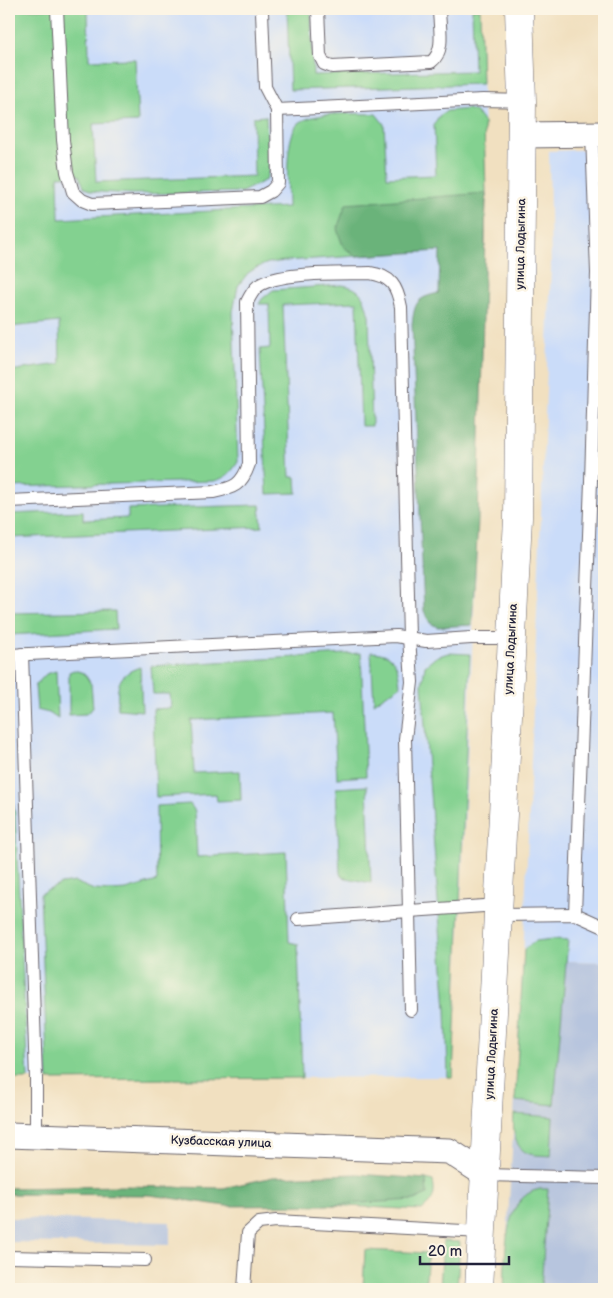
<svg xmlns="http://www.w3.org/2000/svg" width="613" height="1298" viewBox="0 0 613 1298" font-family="'Balsamiq Sans',sans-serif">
  <rect width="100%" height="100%" fill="#fcf5e5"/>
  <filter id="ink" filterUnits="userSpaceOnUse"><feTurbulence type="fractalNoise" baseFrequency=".02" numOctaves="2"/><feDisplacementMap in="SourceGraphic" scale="10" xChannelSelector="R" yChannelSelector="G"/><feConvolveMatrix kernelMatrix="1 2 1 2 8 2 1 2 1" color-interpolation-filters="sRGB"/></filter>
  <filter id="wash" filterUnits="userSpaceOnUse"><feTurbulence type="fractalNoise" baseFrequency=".0096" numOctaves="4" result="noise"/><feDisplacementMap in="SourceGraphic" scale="20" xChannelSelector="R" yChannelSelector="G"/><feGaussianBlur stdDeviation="1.12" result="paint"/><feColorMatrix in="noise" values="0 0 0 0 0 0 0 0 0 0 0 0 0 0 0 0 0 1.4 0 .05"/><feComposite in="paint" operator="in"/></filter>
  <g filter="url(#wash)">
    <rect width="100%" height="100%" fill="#f1e0c0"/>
    <g fill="#cadcf9">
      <path d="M9 9H480L486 193 485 247 478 521 453 1077 9 1079Z"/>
      <path d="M604 149V962L523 960 551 268 549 151Z"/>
    </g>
    <g fill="#b7c5de">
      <path d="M523 960 604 962V1289H504Z"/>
      <path d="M9 1218 170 1222V1245L9 1242Z"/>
    </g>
    <g fill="#83d190" stroke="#527a66">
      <path d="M9 9H88L89 60 135 59 138 122 93 124 96 182 254 176 253 117 266 116 269 170 266 180 242 192 133 194 100 192 91 191 84 187 79 175 58 176 59 219 288 207C288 189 284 136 299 123 315 111 356 114 376 114L384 124 387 177 436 175 434 124 439 116 447 111 468 109 476 112 484 123 486 193 485 247 286 261 268 263 256 268 248 273 238 286 233 312 238 462C231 473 226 478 214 481L9 487V371L60 364 59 322 9 327Z"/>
      <path d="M287 9H311L313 75 474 71 472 9H480L482 84 290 90Z"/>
      <path d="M342 285C363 288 364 298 369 316L372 426H361L357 302 283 305 290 477H296L297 493 267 494 260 349 270 348 269 304H259L262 299 273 290Z"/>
      <path d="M260 505 262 527 9 538V514L83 511V520L128 518V509Z"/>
      <path d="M115 611 116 629 9 635V613Z"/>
      <path d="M371 652C395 653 398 664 400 686L374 703Z"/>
      <path d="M361 653 366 776 337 778 333 713 191 720 194 773 240 771 241 800 217 801 216 794 156 797 153 709 171 708 170 694H153L151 666Z"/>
      <path d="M448 653 470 654 453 1077H448L446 1009 422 685 425 666 436 657Z"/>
      <path d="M140 667 142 711 118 709C117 686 116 675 140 667Z"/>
      <path d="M74 670 84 673 91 684 93 708 86 714 69 715V672Z"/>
      <path d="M56 671 58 719 49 713 37 710 35 686 46 674Z"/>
      <path d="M367 786 371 883 342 877 340 873 336 788Z"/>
      <path d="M9 792 13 800 15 815 28 1079H9Z"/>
      <path d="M190 804 195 811 197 857 286 852 289 942 298 944 302 1078 48 1080 40 894 61 884 75 882 94 890 111 891 126 890 157 881 156 806Z"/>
      <path d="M553 939 568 940 554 1105 515 1101 524 949 536 941Z"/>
      <path d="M514 1114 553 1117 551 1156C544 1155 533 1156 527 1153 512 1145 513 1127 514 1114Z"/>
      <path d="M426 1179 433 1181C436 1195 433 1201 422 1210L329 1205Z"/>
      <path d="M540 1189H548L541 1289H504C506 1259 501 1196 540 1189Z"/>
      <path d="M443 1241 460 1242 457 1289H440Z"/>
      <path d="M365 1250 428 1253 425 1289H363Z"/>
    </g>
    <g fill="#6ab37a" stroke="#466a5a">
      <path d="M486 193 478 521 472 625 438 627 430 623 424 611 412 324C415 301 417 298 439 293L440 251 355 256 343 246 337 229 346 204Z"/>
      <path d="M357 1174 426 1179 427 1194 414 1200 329 1205 226 1206 150 1195 9 1194V1188L124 1186 223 1188 273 1177Z"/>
    </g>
  </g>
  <g filter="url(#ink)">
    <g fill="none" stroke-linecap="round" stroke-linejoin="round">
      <g stroke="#6a646a" stroke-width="14">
        <g id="service">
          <path d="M57 9 63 140 67 172 73 192 82 200 92 204 260 197 271 191 278 183 277 110 265 87 262 12"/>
          <path d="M318 9 320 56 324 64 332 67 431 62C446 51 439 26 439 9"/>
          <path d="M277 110 483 100 522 101"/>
          <path d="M9 501 213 492C234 488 242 485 249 464L247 302C250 296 253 290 258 286 279 271 342 274 370 273 391 276 397 286 401 307L409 637 412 682 405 739 409 911 499 905"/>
          <path d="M22 654 36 1079V1136"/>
          <path d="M9 655 396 636 426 641 471 638H512"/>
          <path d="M575 914 591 481 597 273 592 134"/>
          <path d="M499 915 575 914 604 927"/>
          <path d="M298 919 409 911 411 1010"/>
          <path d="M486 1175 604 1178"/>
          <path d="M9 1257 145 1260"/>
          <path d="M244 1289 248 1233 259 1223 276 1221 482 1232"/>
        </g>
      </g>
      <g stroke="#6a646a" stroke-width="27">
        <g id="minor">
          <path d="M522 135 604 134"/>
          <path d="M9 1135 449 1151 486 1175"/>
        </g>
      </g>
      <g stroke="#6a646a" stroke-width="29">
        <path id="secondary" d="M479 1289 518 518 522 101 519 9"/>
      </g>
      <use href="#service" stroke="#fff" stroke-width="12"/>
      <use href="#minor" stroke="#fff" stroke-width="25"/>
      <use href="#secondary" stroke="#fff" stroke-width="28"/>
    </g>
  </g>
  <g text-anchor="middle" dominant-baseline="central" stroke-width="5" stroke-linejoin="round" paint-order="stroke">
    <g font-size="12" fill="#22223b" stroke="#fcf5e5">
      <text transform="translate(521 244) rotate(-89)">улица Лодыгина</text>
      <text transform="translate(511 649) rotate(-87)">улица Лодыгина</text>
      <text transform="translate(492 1054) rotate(-87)">улица Лодыгина</text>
      <text transform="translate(221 1142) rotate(2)">Кузбасская улица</text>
    </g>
  </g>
  <rect width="613" height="1298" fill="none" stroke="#fcf5e5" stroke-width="30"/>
  <path d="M420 1256v8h89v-8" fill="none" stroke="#22223b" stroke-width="2.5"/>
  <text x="428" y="1256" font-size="15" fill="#22223b" stroke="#fcf5e5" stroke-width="4" paint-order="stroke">20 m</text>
</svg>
